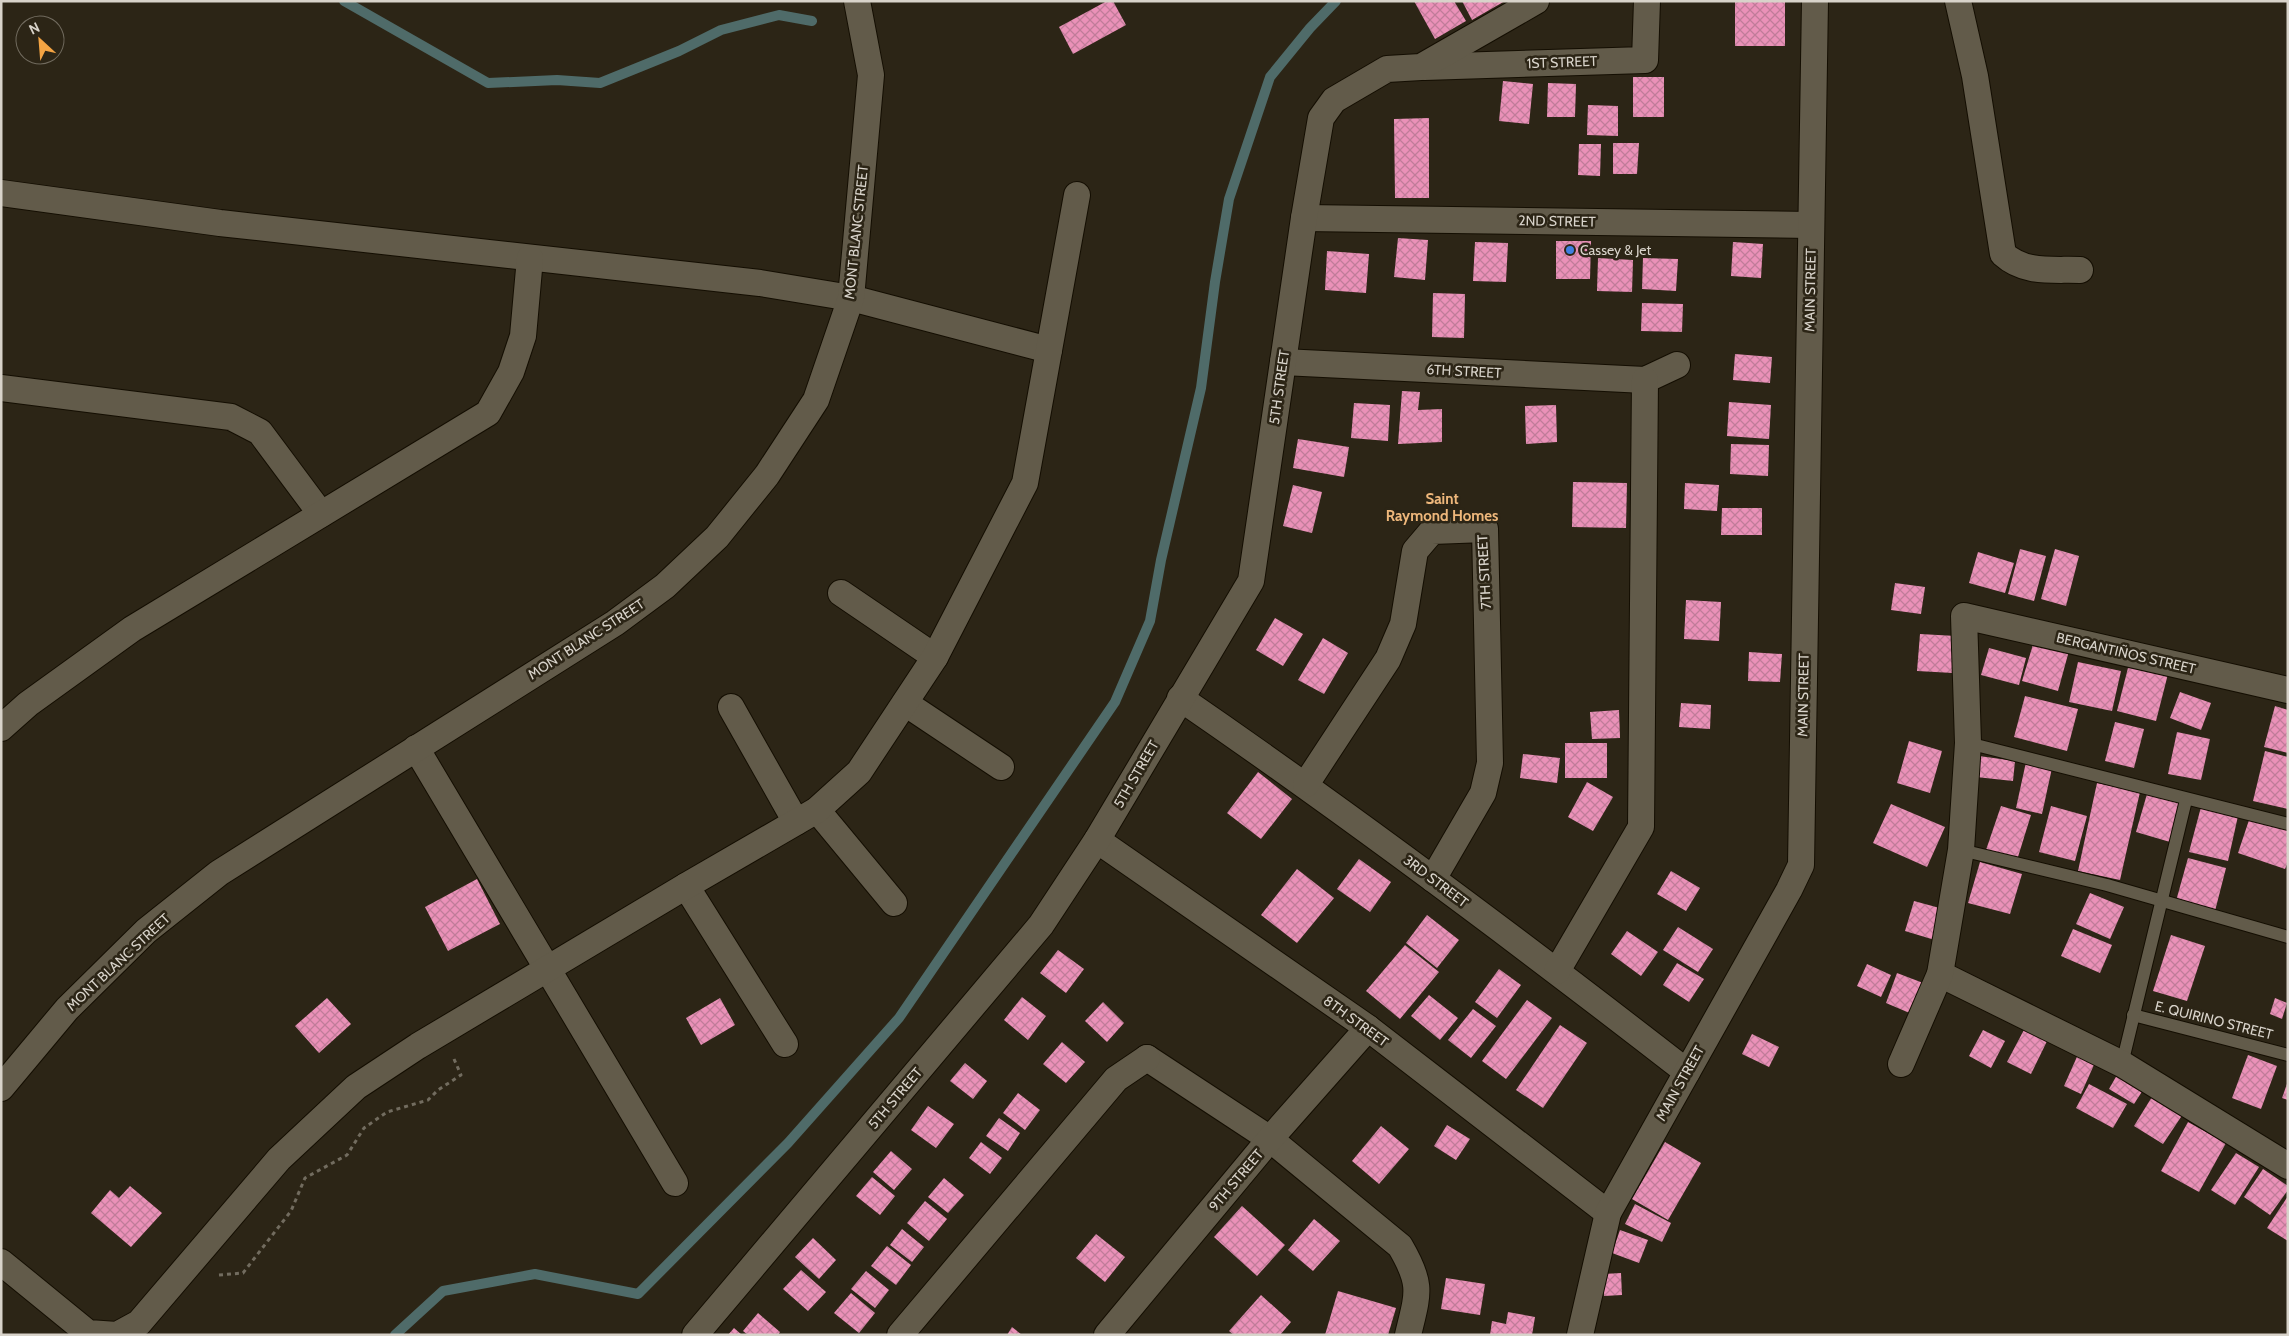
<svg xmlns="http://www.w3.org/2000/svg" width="2289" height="1336" viewBox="0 0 2289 1336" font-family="Cabin,sans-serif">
  <defs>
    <pattern id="building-cross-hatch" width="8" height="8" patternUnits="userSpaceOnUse" patternTransform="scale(1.25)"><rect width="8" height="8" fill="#ea91b8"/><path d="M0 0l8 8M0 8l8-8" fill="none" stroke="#c07c99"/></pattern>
  </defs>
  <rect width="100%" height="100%" fill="#2c2516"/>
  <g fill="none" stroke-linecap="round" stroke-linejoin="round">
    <g stroke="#4f6b69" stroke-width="10">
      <path d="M344 1 488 83 557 80 600 83 679 51 721 30 779 15 812 21"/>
      <path d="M395 1335 443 1291 535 1274 638 1294 788 1143 899 1018 1115 702 1150 621 1161 560 1201 388 1215 282 1229 199 1270 77 1310 28 1336 1"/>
    </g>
  </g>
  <g fill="url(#building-cross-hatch)">
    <path d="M1107 1H1113L1126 25 1073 54 1059 27Z"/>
    <path d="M1414 1H1454L1466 21 1435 39Z"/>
    <path d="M1462 1H1505L1472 20Z"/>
    <rect x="1735" y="1" width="50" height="45"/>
    <rect x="1633" y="77" width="31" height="40"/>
    <path d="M1503 81 1533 84 1529 124 1499 121Z"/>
    <path d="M1548 83 1576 84 1575 117H1547Z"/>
    <path d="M1588 105 1618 106V136L1587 135Z"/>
    <path d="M1429 118V198H1395L1394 119Z"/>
    <path d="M1613 143H1639L1637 174H1613Z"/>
    <path d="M1579 144H1601L1600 176 1578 175Z"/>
    <path d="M1398 238 1428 240 1425 280 1394 277Z"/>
    <path d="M1556 241H1591L1590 279H1556Z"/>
    <path d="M1475 242 1508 243 1506 282 1473 281Z"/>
    <path d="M1733 242 1763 244 1761 278 1731 276Z"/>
    <path d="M1327 251 1369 254 1366 293 1325 290Z"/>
    <path d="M1598 258 1633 260 1632 292 1597 291Z"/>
    <path d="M1643 258 1678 259 1676 291 1642 289Z"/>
    <path d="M1433 293 1465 294 1464 338 1432 337Z"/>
    <path d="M1642 303 1683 304 1682 332 1641 331Z"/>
    <path d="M1735 354 1772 357 1770 383 1733 380Z"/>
    <path d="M1402 391 1420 392 1418 410 1442 409V442L1398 444Z"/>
    <path d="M1729 402 1771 405 1769 439 1727 436Z"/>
    <path d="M1354 403 1390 405 1388 441 1351 438Z"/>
    <path d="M1556 405 1557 442 1526 444 1525 406Z"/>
    <path d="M1298 439 1349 447 1344 477 1293 468Z"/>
    <path d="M1731 444 1769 445 1768 476 1730 474Z"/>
    <path d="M1573 482 1627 483 1626 528 1572 527Z"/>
    <path d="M1685 483 1719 485 1717 511 1684 509Z"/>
    <path d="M1293 485 1322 492 1312 533 1283 526Z"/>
    <path d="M1722 508H1762V535H1721Z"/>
    <path d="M2020 549 2046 556 2034 601 2008 594Z"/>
    <path d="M2055 549 2079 556 2066 606 2041 599Z"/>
    <path d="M1978 552 2014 563 2005 593 1969 583Z"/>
    <path d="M1895 583 1925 587 1921 614 1891 610Z"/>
    <path d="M1686 600 1721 602 1719 641 1684 639Z"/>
    <path d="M1275 618 1303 634 1283 666 1256 650Z"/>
    <path d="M1920 634 1956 636 1953 673 1917 671Z"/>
    <path d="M1323 638 1348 653 1324 694 1298 680Z"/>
    <path d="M2035 638 2070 647 2058 691 2022 681Z"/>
    <path d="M1989 648 2026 658 2019 685 1981 675Z"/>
    <path d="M1749 652 1782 654 1780 682 1748 681Z"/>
    <path d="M2130 660 2169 670 2156 721 2117 711Z"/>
    <path d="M2078 662 2121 671 2112 711 2069 702Z"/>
    <path d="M2180 692 2211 703 2201 730 2170 718Z"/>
    <path d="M2025 696 2078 709 2067 751 2014 737Z"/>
    <path d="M1681 703 1711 705 1710 729 1679 727Z"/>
    <path d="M2275 706 2288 710V753L2264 747Z"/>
    <path d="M1619 710 1620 738 1592 739 1590 712Z"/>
    <path d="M2115 722 2144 729 2134 768 2105 761Z"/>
    <path d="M2177 732 2210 739 2201 780 2168 774Z"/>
    <path d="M1909 741 1942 751 1930 793 1897 783Z"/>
    <rect x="1565" y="743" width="42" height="35"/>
    <path d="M2265 751 2288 757V809L2253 801Z"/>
    <path d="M1523 754 1560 758 1557 783 1520 778Z"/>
    <path d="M1979 756 2015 761 2013 781 1976 777Z"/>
    <path d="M2026 762 2052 768 2042 814 2016 808Z"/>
    <path d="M1258 772 1292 799 1261 839 1227 813Z"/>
    <path d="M1587 782 1613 797 1593 831 1568 817Z"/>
    <path d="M2097 783 2140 792 2120 880 2078 871Z"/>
    <path d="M2147 794 2182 804 2170 842 2136 832Z"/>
    <path d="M1891 804 1945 827 1927 867 1873 843Z"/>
    <path d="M2001 806 2031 815 2017 860 1986 850Z"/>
    <path d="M2051 806 2087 816 2075 861 2039 852Z"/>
    <path d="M2201 807 2238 816 2228 861 2189 852Z"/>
    <path d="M2250 817 2288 829V862L2285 869 2238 853Z"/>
    <path d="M2188 858 2226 868 2215 911 2176 901Z"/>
    <path d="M1359 859 1391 882 1370 912 1337 889Z"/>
    <path d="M1980 862 2022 874 2010 914 1968 903Z"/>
    <path d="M1297 869 1334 898 1297 943 1261 915Z"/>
    <path d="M1671 871 1700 888 1686 911 1657 894Z"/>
    <path d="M477 879 500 924 448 951 425 907Z"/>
    <path d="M2090 893 2124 907 2110 939 2076 924Z"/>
    <path d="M1914 901 1947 910 1938 941 1905 931Z"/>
    <path d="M1427 915 1459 940 1437 968 1406 943Z"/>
    <path d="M1678 927 1713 949 1698 972 1663 950Z"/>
    <path d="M2073 929 2112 945 2100 973 2061 956Z"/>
    <path d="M1627 931 1658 952 1641 976 1611 954Z"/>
    <path d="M2171 935 2205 946 2187 1001 2153 991Z"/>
    <path d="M1405 945 1439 972 1400 1019 1366 991Z"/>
    <path d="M1058 950 1084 969 1066 993 1040 973Z"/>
    <path d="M1677 963 1704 979 1689 1002 1663 985Z"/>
    <path d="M1867 964 1891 975 1881 997 1857 986Z"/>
    <path d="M1499 969 1521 985 1497 1018 1475 1002Z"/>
    <path d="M1897 973 1931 986 1919 1017 1886 1003Z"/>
    <path d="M1429 995 1458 1018 1440 1040 1411 1016Z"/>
    <path d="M1022 997 1046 1016 1028 1040 1004 1020Z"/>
    <path d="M327 998 351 1024 319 1053 295 1026Z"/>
    <path d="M720 998 735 1025 701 1045 686 1018Z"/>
    <path d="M2275 998 2287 1003 2282 1019 2270 1014Z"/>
    <path d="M1527 1000 1552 1018 1506 1079 1482 1061Z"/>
    <path d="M1103 1002 1124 1023 1107 1042 1085 1021Z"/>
    <path d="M1473 1009 1496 1026 1471 1058 1448 1040Z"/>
    <path d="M1560 1025 1587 1043 1543 1108 1516 1090Z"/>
    <path d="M2026 1026 2049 1037 2031 1074 2007 1062Z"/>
    <path d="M1983 1030 2005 1041 1991 1068 1969 1056Z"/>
    <path d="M1752 1034 1779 1047 1769 1067 1742 1054Z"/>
    <path d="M1062 1042 1085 1062 1066 1083 1043 1064Z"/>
    <path d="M2080 1050 2097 1058 2081 1094 2064 1086Z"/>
    <path d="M2248 1055 2277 1066 2261 1109 2232 1098Z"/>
    <path d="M965 1063 987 1081 973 1099 950 1081Z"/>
    <path d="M2117 1075 2143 1090 2134 1104 2109 1089Z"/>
    <path d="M2288 1081V1100L2282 1098Z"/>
    <path d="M2089 1084 2127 1104 2113 1128 2076 1108Z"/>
    <path d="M2155 1092 2185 1111 2163 1144 2134 1126Z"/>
    <path d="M1018 1093 1040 1110 1025 1130 1003 1113Z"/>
    <path d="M928 1106 954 1124 936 1148 911 1130Z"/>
    <path d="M999 1118 1020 1133 1008 1151 986 1136Z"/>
    <path d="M2188 1122 2226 1143 2199 1192 2161 1171Z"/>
    <path d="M1447 1125 1470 1139 1456 1160 1434 1146Z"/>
    <path d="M1381 1126 1409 1149 1379 1184 1352 1161Z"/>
    <path d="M981 1142 1002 1158 990 1174 969 1158Z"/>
    <path d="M1665 1142 1701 1163 1668 1220 1632 1199Z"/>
    <path d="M891 1151 912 1169 894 1190 873 1172Z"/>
    <path d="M2236 1153 2259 1167 2235 1205 2211 1190Z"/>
    <path d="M2263 1169 2288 1186V1190L2270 1215 2244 1197Z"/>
    <path d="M872 1177 895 1196 880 1215 856 1196Z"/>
    <path d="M944 1178 964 1195 948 1213 928 1197Z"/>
    <path d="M130 1186 162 1213 131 1247 91 1213 110 1190 119 1198Z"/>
    <path d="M2288 1196V1241L2267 1228Z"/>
    <path d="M925 1201 947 1219 929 1241 907 1223Z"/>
    <path d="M1635 1204 1671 1223 1662 1242 1625 1224Z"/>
    <path d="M1242 1206 1285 1245 1257 1276 1214 1237Z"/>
    <path d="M1314 1219 1340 1241 1313 1271 1288 1250Z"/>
    <path d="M902 1229 924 1247 912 1262 890 1245Z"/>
    <path d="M1620 1230 1648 1240 1639 1263 1612 1253Z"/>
    <path d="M1096 1234 1125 1257 1105 1282 1076 1258Z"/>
    <path d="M813 1238 836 1260 819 1279 795 1257Z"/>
    <path d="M887 1246 911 1265 896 1285 871 1266Z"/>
    <path d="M801 1270 826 1292 808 1311 783 1289Z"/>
    <path d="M866 1271 889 1290 875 1308 851 1289Z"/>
    <path d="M1621 1273 1622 1295 1604 1296 1603 1274Z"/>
    <path d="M1446 1278 1485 1284 1480 1315 1441 1309Z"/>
    <path d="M1338 1291 1396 1308 1388 1335H1325Z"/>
    <path d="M851 1293 875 1313 859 1333 834 1313Z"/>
    <path d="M1261 1295 1291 1322 1280 1335H1234L1229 1331Z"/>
    <path d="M1508 1312 1535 1317 1532 1335H1490L1492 1321 1506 1324Z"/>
    <path d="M758 1313 780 1332 778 1335H748L743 1331Z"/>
    <path d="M1012 1327 1022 1335H1007Z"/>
    <path d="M734 1328 742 1335H728Z"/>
  </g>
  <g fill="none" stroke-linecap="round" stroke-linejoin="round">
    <g stroke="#140e02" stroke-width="14">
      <g id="lane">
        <path d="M1968 743 2288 824"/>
        <path d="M1961 850 2107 885 2288 937"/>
        <path d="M2133 1015 2288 1055"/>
        <path d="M2122 1064 2186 800"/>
      </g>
    </g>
    <g stroke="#140e02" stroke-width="28">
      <g id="street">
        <path d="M1958 1 1975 76 2003 254C2025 274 2052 269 2080 270"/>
        <path d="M1424 67 1645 60 1647 1"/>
        <path d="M1 193 220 223 760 283 851 298 1049 350"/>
        <path d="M1304 218 1811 225"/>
        <path d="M1283 362 1645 380 1677 365"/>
        <path d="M1 388 231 417 260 432 321 514"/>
        <path d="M841 593 935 657"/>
        <path d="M1180 698C1353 817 1521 943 1687 1072"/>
        <path d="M905 703 1001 767"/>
        <path d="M731 707 796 822"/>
        <path d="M1 728 28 704 132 629 488 413 511 372 523 336 530 258"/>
        <path d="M416 748 675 1183"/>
        <path d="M1306 784 1388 659 1403 624 1415 551 1432 531 1485 529 1490 763 1483 793 1433 879"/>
        <path d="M817 810 894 903"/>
        <path d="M1097 840 1368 1028 1608 1213"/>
        <path d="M686 886 785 1044"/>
        <path d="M1557 971 1641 827 1645 380"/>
        <path d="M1940 974 2122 1064 2288 1166"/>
        <path d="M1147 1058 1270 1139 1400 1246C1423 1285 1418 1293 1408 1335"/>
        <path d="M1901 1064 1940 974 1961 850 1968 743 1964 616 2288 690"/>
        <path d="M1 1088 67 1009 146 931 219 873 615 623 665 586 717 537 767 475 816 400 851 298 871 75 857 1"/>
        <path d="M1 1262 88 1333 117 1335 139 1323 279 1159 356 1087 418 1046 686 886 817 810 859 772 935 657 1025 483 1077 195"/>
        <path d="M695 1335 1041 925 1097 840 1251 581 1304 218 1321 118 1334 100 1387 69 1421 67 1536 1"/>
        <path d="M900 1335 1116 1079 1147 1058"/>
        <path d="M1107 1335 1270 1139 1368 1028"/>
        <path d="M1580 1335 1608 1213 1789 890 1801 865 1815 1"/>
      </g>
    </g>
    <path stroke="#726c5f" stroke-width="3" stroke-dasharray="4 4" stroke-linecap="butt" d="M219 1275 243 1273 291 1211 305 1178 347 1155 364 1128 387 1112 428 1100 438 1090 461 1075 454 1059"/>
    <use href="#lane" stroke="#625b4a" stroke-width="12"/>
    <use href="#street" stroke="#625b4a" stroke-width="26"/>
  </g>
  <circle fill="#3f7fe0" stroke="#2c2516" stroke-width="2" cx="1570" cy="250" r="5"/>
  <g text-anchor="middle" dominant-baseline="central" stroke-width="5" stroke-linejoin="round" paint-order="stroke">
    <g font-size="14" fill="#d8d3ca" stroke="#2c2516">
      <text transform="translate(1562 62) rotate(-2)">1ST STREET</text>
      <text transform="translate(1557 221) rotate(1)">2ND STREET</text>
      <text transform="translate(856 232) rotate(-84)">MONT BLANC STREET</text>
      <text transform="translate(1810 290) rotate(-89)">MAIN STREET</text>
      <text transform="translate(1464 371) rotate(3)">6TH STREET</text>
      <text transform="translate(1279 387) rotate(-82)">5TH STREET</text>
      <text transform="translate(1484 572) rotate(-93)">7TH STREET</text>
      <text transform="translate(586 639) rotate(-33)">MONT BLANC STREET</text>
      <text transform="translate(2126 653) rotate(13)">BERGANTIÑOS STREET</text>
      <text transform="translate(1803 695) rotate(-89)">MAIN STREET</text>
      <text transform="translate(1136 774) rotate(-60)">5TH STREET</text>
      <text transform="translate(1436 881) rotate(37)">3RD STREET</text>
      <text transform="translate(118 962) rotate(-43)">MONT BLANC STREET</text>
      <text transform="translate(2214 1020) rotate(14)">E. QUIRINO STREET</text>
      <text transform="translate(1356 1021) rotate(36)">8TH STREET</text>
      <text transform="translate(1680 1083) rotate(-61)">MAIN STREET</text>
      <text transform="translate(895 1098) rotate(-50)">5TH STREET</text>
      <text transform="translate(1236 1180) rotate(-50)">9TH STREET</text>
    </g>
    <g font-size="14" fill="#d8d3ca" stroke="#2c2516" text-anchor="start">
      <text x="1580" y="250">Cassey &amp; Jet</text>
    </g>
    <g font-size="15" font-weight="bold" fill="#eeb77b" stroke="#2c2516">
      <text x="1442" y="499">Saint<tspan x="1442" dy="17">Raymond Homes</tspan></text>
    </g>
  </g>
  <rect width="2289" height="1336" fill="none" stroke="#d8d3ca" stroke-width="5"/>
  <g transform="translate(40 40) rotate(334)"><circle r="24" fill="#2c2516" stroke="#716b5e"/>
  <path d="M0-4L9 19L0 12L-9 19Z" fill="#f4a443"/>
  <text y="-8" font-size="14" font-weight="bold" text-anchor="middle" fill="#d8d3ca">N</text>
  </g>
</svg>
